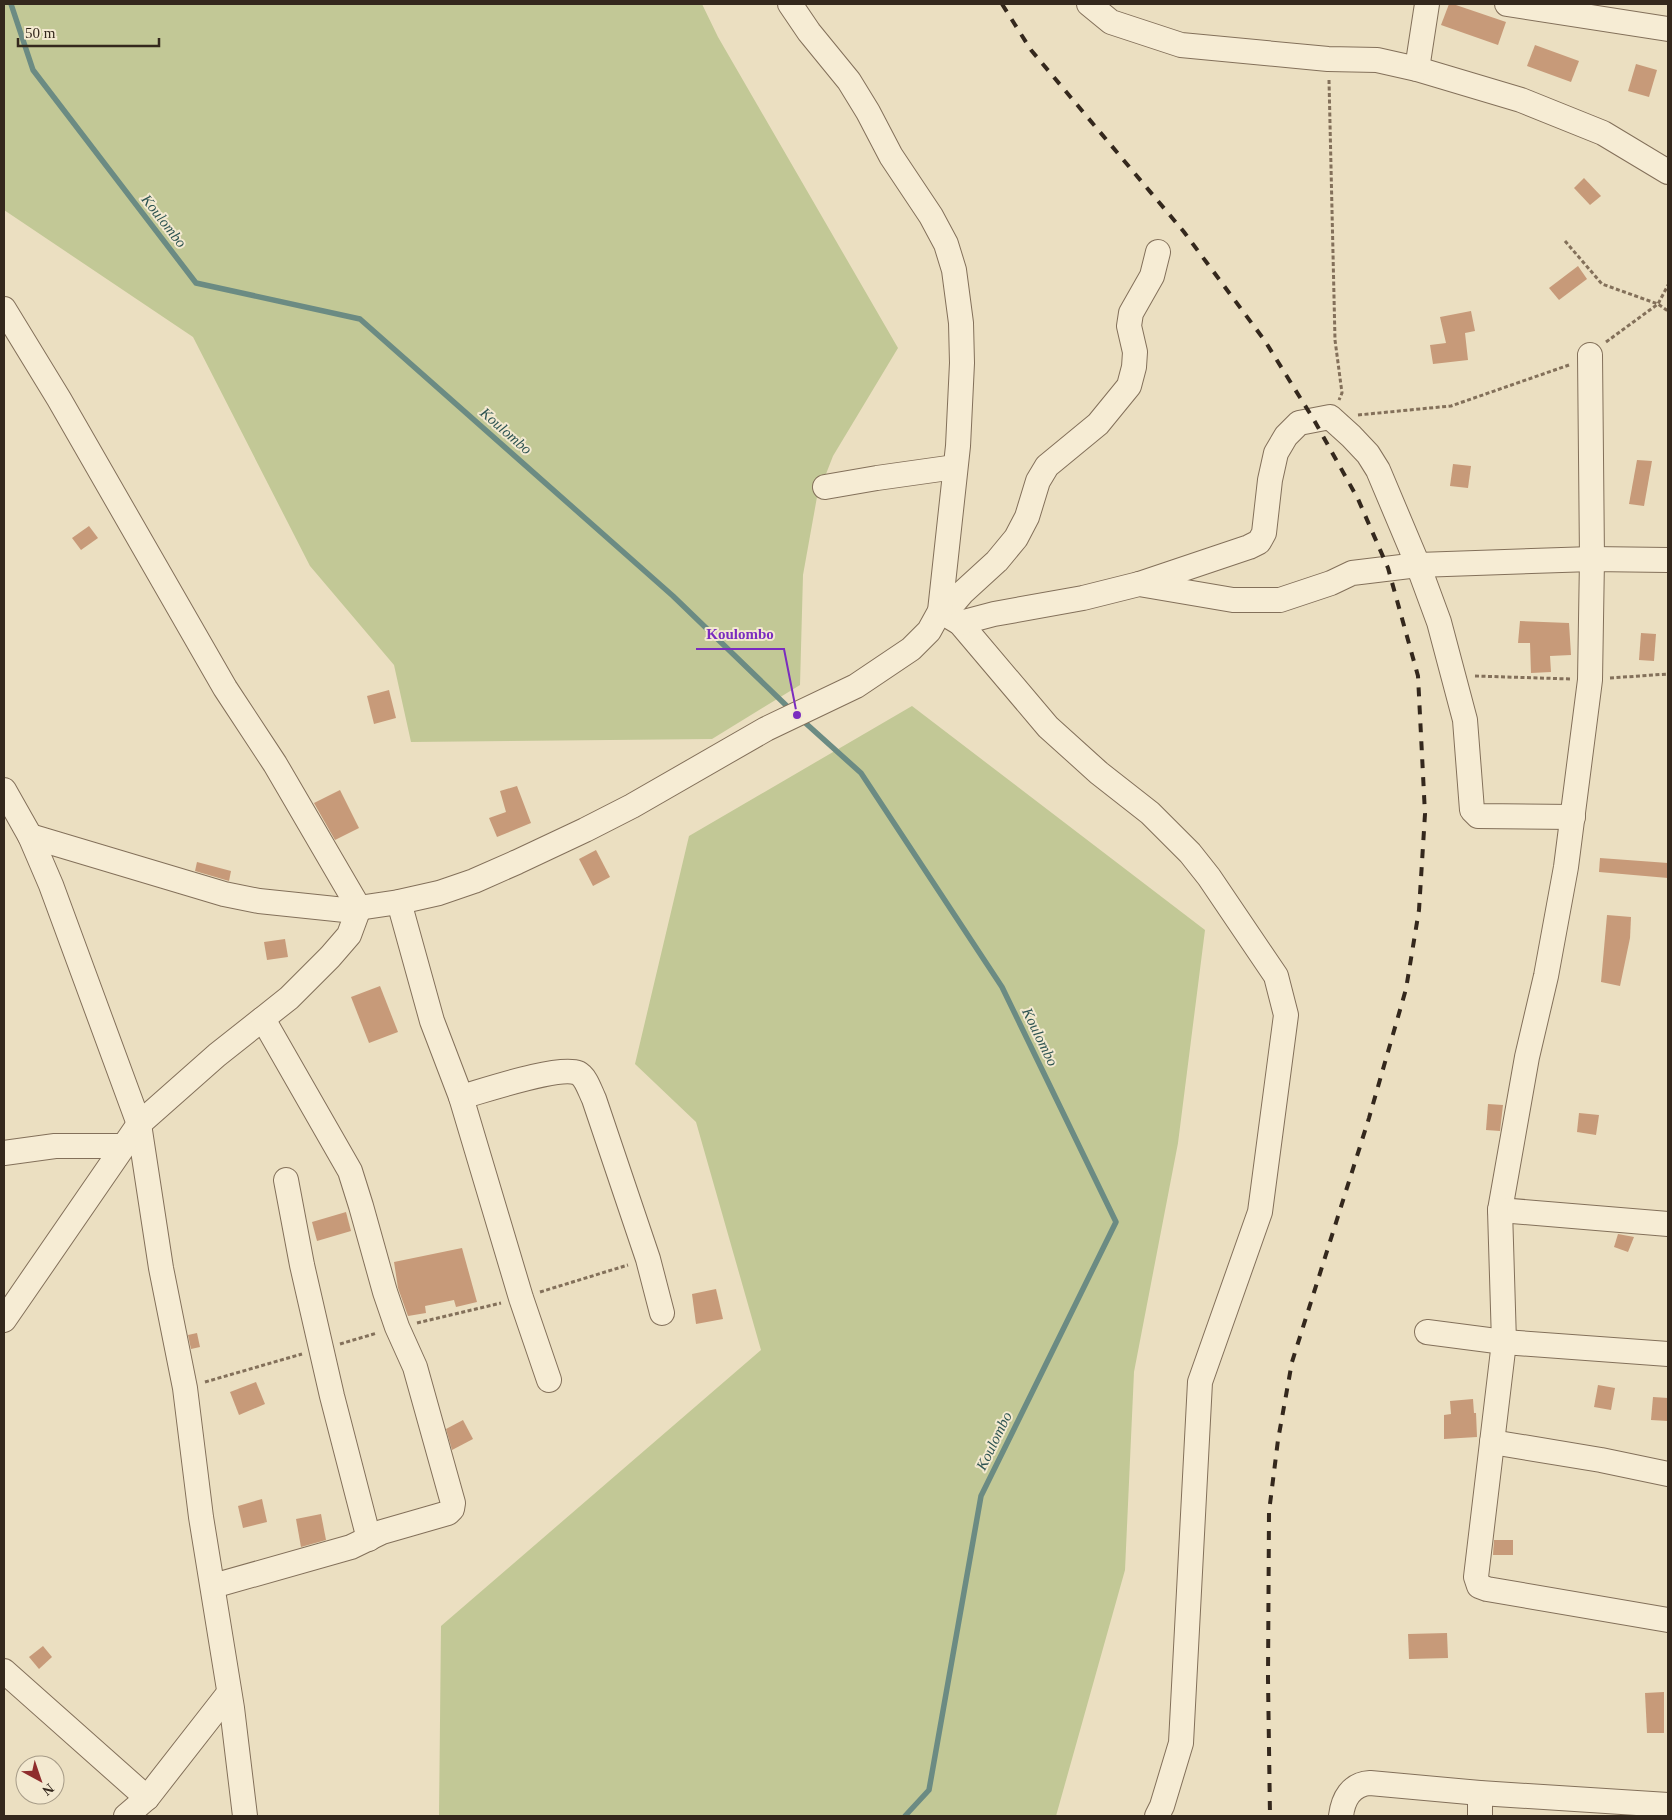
<svg xmlns="http://www.w3.org/2000/svg" width="1672" height="1820" viewBox="0 0 1672 1820" font-family="'Times New Roman',serif">
  <rect width="100%" height="100%" fill="#ebdfc1"/>
  <g fill="#c2c896">
    <path d="M4 4H702L718 37 898 348 833 456 817 497 803 575 800 685 712 739 411 742 394 665 310 566 193 337 4 210Z"/>
    <path d="M912 706 1205 930 1178 1143 1134 1372 1125 1570 1056 1816H439L441 1626 761 1350 696 1122 635 1064 689 836Z"/>
  </g>
  <g fill="none" stroke-linecap="round" stroke-linejoin="round">
    <g stroke="#6b8b83" stroke-width="5.5">
      <path d="M11 4 33 70 196 283 360 319 673 596 792 711"/>
      <path d="M801 719 861 773 1002 987 1116 1222 981 1496 929 1790 905 1816"/>
    </g>
  </g>
  <g fill="#c79a79">
    <path d="M1449 4H1453L1506 22 1498 45 1441 25Z"/>
    <path d="M1535 45 1579 61 1571 82 1527 66Z"/>
    <path d="M1636 64 1657 70 1649 97 1628 91Z"/>
    <path d="M1584 178 1601 196 1590 205 1574 188Z"/>
    <path d="M1578 266 1587 279 1559 300 1549 288Z"/>
    <path d="M1471 311 1475 331 1465 333 1468 360 1433 364 1430 345 1446 343 1440 317Z"/>
    <path d="M1637 460 1652 461 1644 506 1629 504Z"/>
    <path d="M1453 464 1471 466 1468 488 1450 486Z"/>
    <path d="M89 526 98 538 81 550 72 538Z"/>
    <path d="M1520 621 1569 623 1571 655 1550 656 1551 672 1531 673 1530 643H1518Z"/>
    <path d="M1641 633 1656 634 1654 661 1639 660Z"/>
    <path d="M389 690 396 718 374 724 367 696Z"/>
    <path d="M517 786 531 823 497 837 489 818 506 812 500 791Z"/>
    <path d="M340 790 359 828 335 840 314 803Z"/>
    <path d="M596 850 610 877 593 886 579 859Z"/>
    <path d="M1600 858 1668 863V878L1599 872Z"/>
    <path d="M197 862 231 871 229 881 195 871Z"/>
    <path d="M1607 915 1631 917 1630 938 1620 986 1601 982Z"/>
    <path d="M285 939 288 957 267 960 264 942Z"/>
    <path d="M380 986 398 1032 369 1043 351 997Z"/>
    <path d="M1488 1104 1503 1105 1500 1131 1486 1130Z"/>
    <path d="M1579 1113 1599 1115 1596 1135 1577 1132Z"/>
    <path d="M346 1212 351 1231 317 1241 312 1222Z"/>
    <path d="M1618 1234 1634 1237 1628 1252 1614 1247Z"/>
    <path d="M462 1248 477 1302 456 1307 454 1300 425 1306 426 1313 408 1316 398 1288 394 1262Z"/>
    <path d="M716 1289 723 1319 696 1324 692 1294Z"/>
    <path d="M197 1333 200 1347 191 1349 188 1335Z"/>
    <path d="M256 1382 265 1404 239 1415 230 1392Z"/>
    <path d="M1598 1385 1615 1388 1611 1410 1594 1407Z"/>
    <path d="M1653 1397 1668 1398V1421L1651 1420Z"/>
    <path d="M1473 1399 1474 1413H1476L1477 1437 1444 1439V1415L1451 1414 1450 1401Z"/>
    <path d="M463 1420 473 1439 452 1450 446 1429Z"/>
    <path d="M262 1499 267 1522 243 1528 238 1506Z"/>
    <path d="M321 1514 326 1540 301 1547 296 1519Z"/>
    <path d="M1494 1540H1513V1555H1493Z"/>
    <path d="M1447 1633 1448 1658 1409 1659 1408 1634Z"/>
    <path d="M43 1646 52 1657 39 1669 29 1657Z"/>
    <path d="M1664 1692V1733H1647L1645 1693Z"/>
  </g>
  <g fill="none" stroke-linecap="round" stroke-linejoin="round">
    <g stroke="#83705a" stroke-width="26">
      <g id="minor">
        <path d="M1089 4 1111 22 1181 45 1328 59 1377 60 1417 69 1521 100 1603 133 1668 172"/>
        <path d="M1507 4 1668 29"/>
        <path d="M1417 69 1427 4"/>
        <path d="M4 309 59 399 225 688 275 764 359 908 349 935 330 957 289 998 217 1055 139 1124 4 1320"/>
        <path d="M1590 355 1592 559 1590 680 1566 867 1546 976 1527 1057 1500 1210 1504 1342 1476 1577 1479 1586 1487 1589 1668 1620"/>
        <path d="M825 487 877 478 955 467"/>
        <path d="M1139 584 1249 547 1259 542 1264 533 1270 480 1276 453 1286 436 1299 423 1330 417 1351 436 1368 454 1378 470 1418 565 1439 622 1465 720 1472 810 1478 816 1573 817"/>
        <path d="M940 611 960 623 1048 727 1099 773 1150 813 1190 853 1209 877 1276 976 1286 1015 1260 1212 1200 1382 1181 1743 1162 1806 1157 1816"/>
        <path d="M945 613 962 593 997 561 1016 538 1027 517 1038 481 1047 466 1098 424 1129 386 1134 367 1135 352 1129 326 1131 313 1152 276 1158 252"/>
        <path d="M960 623 994 614 1083 598 1139 584 1233 600H1280L1331 583 1352 573 1418 565 1592 559 1668 560"/>
        <path d="M4 790 30 836 51 885 139 1124 161 1268 185 1388 201 1517 232 1708 245 1816"/>
        <path d="M30 836 224 894 259 901 345 910 399 902 439 893 474 881 517 862 585 830 632 806 766 729 856 686 911 649 929 631 940 611 958 446 962 363 961 323 954 270 946 244 931 216 891 156 868 112 849 81 809 32 790 4"/>
        <path d="M399 902 432 1021 461 1097 521 1298 549 1380"/>
        <path d="M461 1097C483 1091 559 1065 578 1073 586 1077 590 1091 594 1099L648 1259 662 1313"/>
        <path d="M4 1153 55 1146H124"/>
        <path d="M286 1180 302 1265 332 1396 369 1539"/>
        <path d="M1500 1210 1668 1224"/>
        <path d="M1427 1332 1504 1342 1668 1354"/>
        <path d="M1492 1442 1601 1460 1668 1474"/>
        <path d="M213 1586 351 1547 382 1532 448 1513 452 1509 453 1503 415 1367 397 1327 385 1292 361 1206 350 1171 263 1019"/>
        <path d="M4 1671 147 1798"/>
        <path d="M126 1816 147 1798 229 1693"/>
        <path d="M1341 1816C1343 1799 1351 1784 1370 1783L1480 1793 1668 1805"/>
        <path d="M1480 1816V1793"/>
      </g>
    </g>
    <g stroke="#83705a" stroke-width="3" stroke-dasharray="4 2.5" stroke-linecap="butt">
      <path d="M1329 80 1335 340 1342 393 1339 400"/>
      <path d="M1565 241 1602 284 1658 304 1668 311"/>
      <path d="M1606 342 1658 304 1668 285"/>
      <path d="M1358 415 1451 406 1569 365"/>
      <path d="M1475 676 1571 679"/>
      <path d="M1610 678 1668 674"/>
      <path d="M540 1292 628 1265"/>
      <path d="M417 1323 501 1303"/>
      <path d="M340 1344 377 1333"/>
      <path d="M205 1382 302 1354"/>
    </g>
    <use href="#minor" stroke="#f6ecd4" stroke-width="24"/>
    <path stroke="#34281d" stroke-width="4" stroke-dasharray="9 9" stroke-linecap="butt" d="M1002 4 1031 50 1184 232 1265 341 1314 420 1358 499 1388 568 1418 676 1425 814 1419 910 1406 989 1369 1118 1292 1362 1278 1440 1269 1512 1268 1679 1270 1816"/>
  </g>
  <g text-anchor="middle" dominant-baseline="central" stroke-width="4" stroke-linejoin="round" paint-order="stroke">
    <g font-size="15" font-style="italic" fill="#2d5351" stroke="#f3e9d0">
      <text transform="translate(164 221) rotate(52)">Koulombo</text>
      <text transform="translate(506 431) rotate(41)">Koulombo</text>
      <text transform="translate(1040 1037) rotate(64)">Koulombo</text>
      <text transform="translate(994 1441) rotate(-64)">Koulombo</text>
    </g>
  </g>
  <path fill="none" stroke="#7b2cbf" stroke-width="2" d="M797 715L784 649H696"/>
  <circle fill="#7b2cbf" stroke="#f3e9d0" stroke-width="2" cx="797" cy="715" r="5"/>
  <g font-size="15" text-anchor="middle" font-weight="bold" fill="#7b2cbf" stroke="#f3e9d0" stroke-width="4" stroke-linejoin="round" paint-order="stroke">
    <text x="740" y="639">Koulombo</text>
  </g>
  <rect width="1672" height="1820" fill="none" stroke="#34281d" stroke-width="10"/>
  <g transform="translate(40 1780) rotate(140)"><circle r="24" fill="#f3e9d0" stroke="#a79c88"/>
  <path d="M0-4L9 19L0 12L-9 19Z" fill="#8f2d2d"/>
  <text y="-8" font-size="14" font-weight="bold" text-anchor="middle" fill="#34281d">N</text>
  </g>
  <path d="M18 38v8h141v-8" fill="none" stroke="#34281d" stroke-width="2.5"/>
  <text x="25" y="38" font-size="15" fill="#34281d" stroke="#f3e9d0" stroke-width="4" paint-order="stroke">50 m</text>
</svg>
